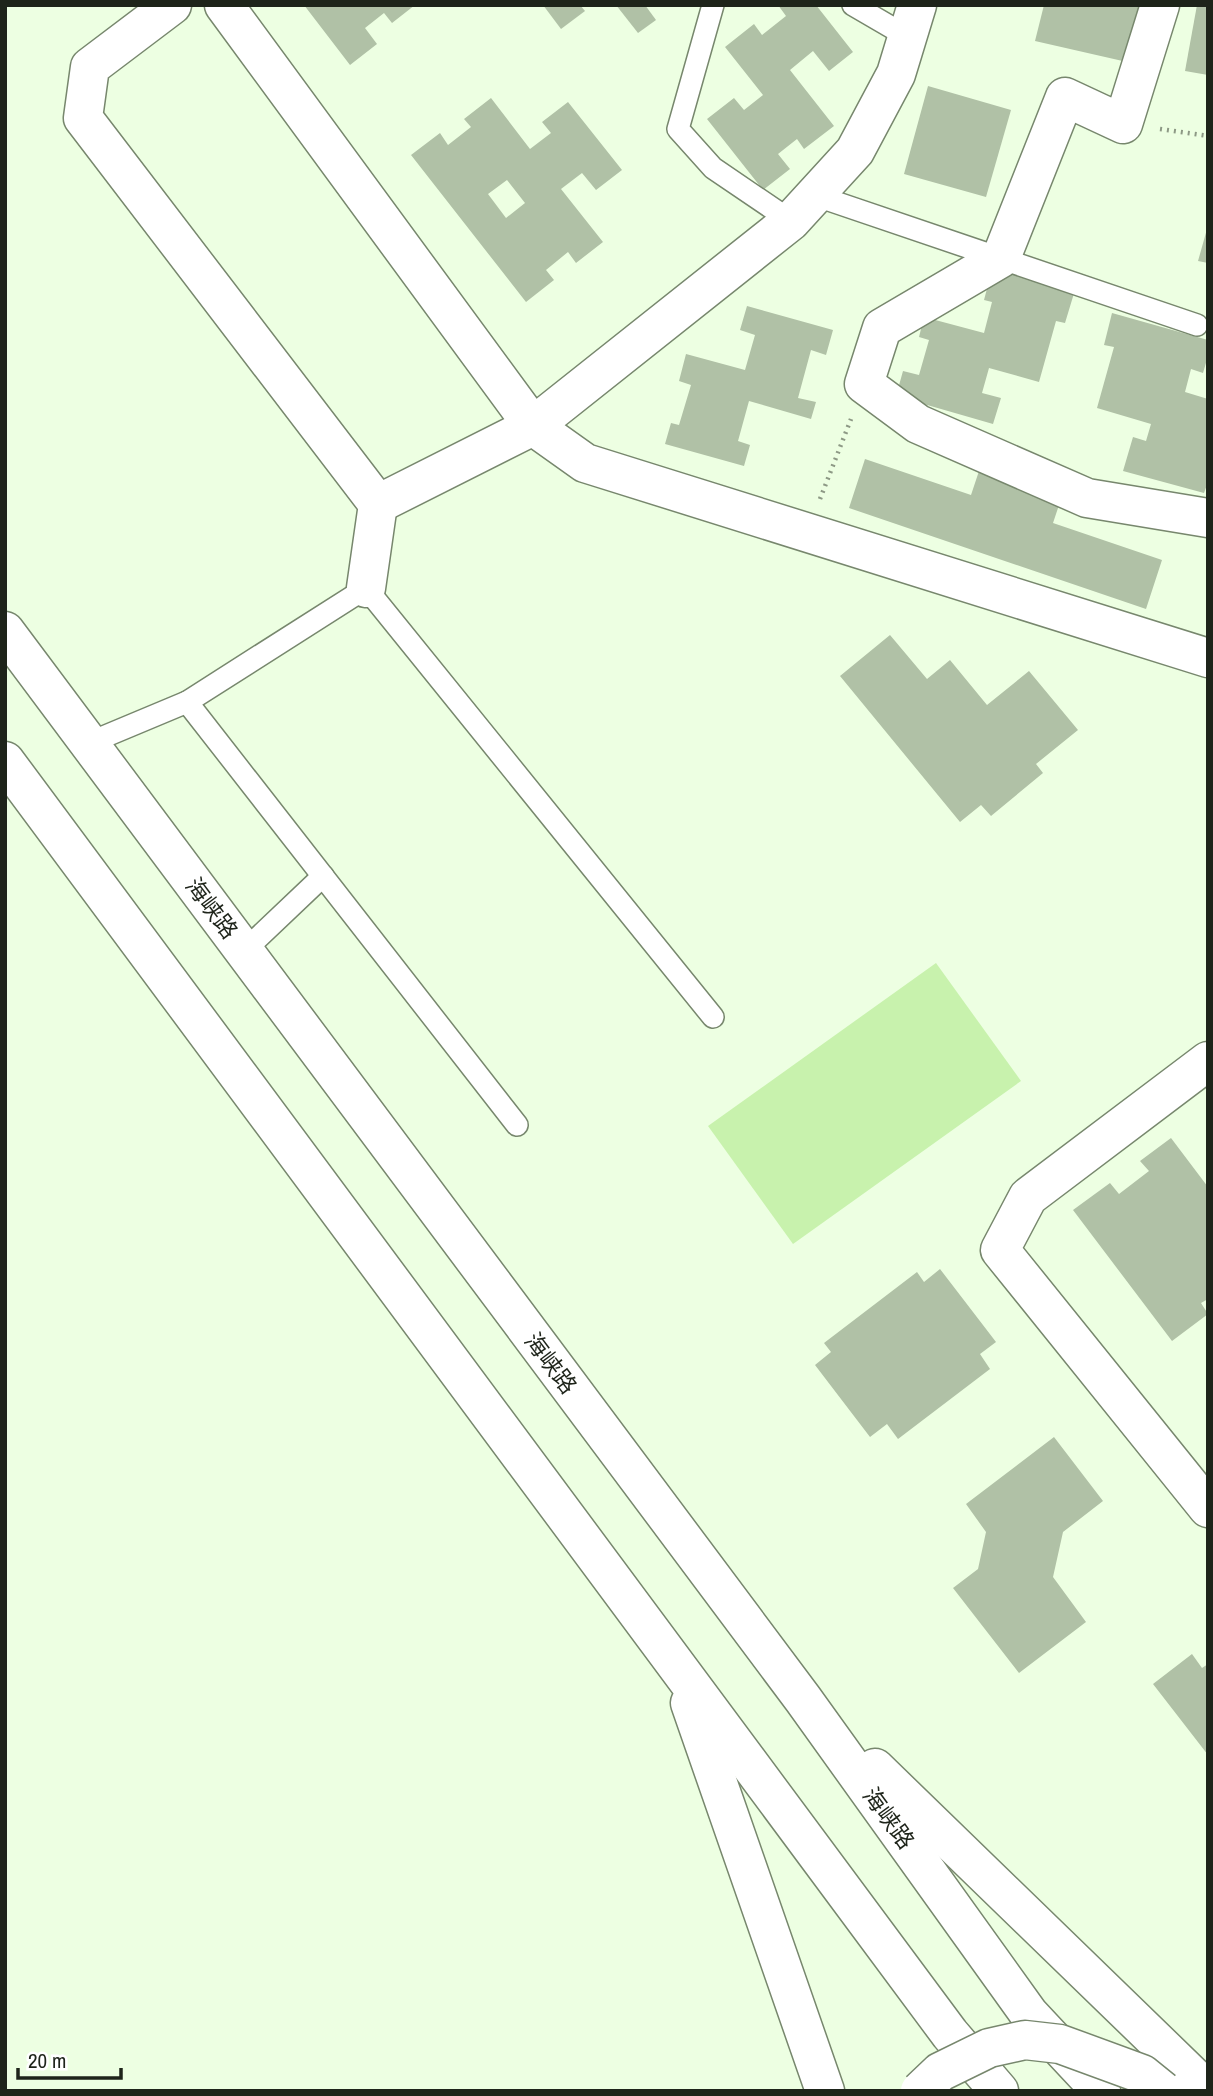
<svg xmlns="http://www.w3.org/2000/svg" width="1213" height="2096" viewBox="0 0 1213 2096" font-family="'Archivo Narrow','Noto Sans SC',sans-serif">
  <rect width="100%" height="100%" fill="#edffe2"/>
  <path fill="#c8f2ad" d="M936 963 1021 1081 793 1244 708 1126Z"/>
  <g fill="#b0c1a6" fill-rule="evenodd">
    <path d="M304 5H415L392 23 384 13 365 28 377 44 350 65Z"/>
    <path d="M543 5H580L585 11 561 29Z"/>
    <path d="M616 5H645L656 20 638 33Z"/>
    <path d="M778 5H816L853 52 829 71 813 51 790 70 834 126 804 149 797 139 778 154 790 169 763 190 707 119 734 98 744 110 763 95 725 47 754 24 762 35 786 16Z"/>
    <path d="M1044 5H1140L1127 62 1035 41Z"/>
    <path d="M1197 5H1208V75L1185 71Z"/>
    <path d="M928 86 1011 110 986 197 904 174Z"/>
    <path d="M491 98 530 149 551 133 542 122 568 102 622 170 596 190 582 173 561 189 603 242 576 263 568 252 546 270 554 280 526 302 411 155 440 133 448 145 471 127 464 119ZM507 180 525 203 506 218 488 194Z"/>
    <path d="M1207 229H1208V263L1198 261Z"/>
    <path d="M993 266 1075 290 1065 323 1056 321 1039 382 989 368 982 393 1001 398 993 424 896 396 903 371 919 375 929 340 919 337 924 317 984 333 992 302 984 300Z"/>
    <path d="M747 306 833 330 826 355 811 350 798 398 816 402 811 419 749 401 738 441 750 445 744 466 665 444 671 423 679 425 691 385 679 381 686 354 745 370 755 335 740 330Z"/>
    <path d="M1112 313 1208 340V356L1203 373 1191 369 1185 392 1208 399V482L1204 493 1123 471 1133 437 1146 441 1151 424 1097 408 1114 347 1104 345Z"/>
    <path d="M865 459 971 495 979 471 1061 499 1053 523 1162 560 1146 609 849 508Z"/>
    <path d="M890 635 927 679 950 660 987 705 1029 671 1078 730 1036 764 1043 773 991 816 981 805 960 822 840 676Z"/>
    <path d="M1171 1138 1208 1187V1299L1201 1303 1208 1314 1172 1341 1073 1210 1110 1183 1119 1194 1149 1171 1140 1161Z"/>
    <path d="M940 1269 996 1342 980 1354 990 1369 898 1439 887 1424 870 1437 815 1365 831 1352 824 1343 917 1272 924 1282Z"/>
    <path d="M1054 1437 1103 1501 1063 1532 1053 1577 1086 1622 1019 1673 953 1588 978 1569 986 1532 966 1504Z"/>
    <path d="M1192 1654 1202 1668 1208 1664V1755L1153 1684Z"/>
  </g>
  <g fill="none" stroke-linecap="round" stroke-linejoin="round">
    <g stroke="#77876d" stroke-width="24">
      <g id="lane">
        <path d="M713 5 678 129 713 168 791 221"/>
        <path d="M853 5 908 37"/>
        <path d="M814 195 1197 325"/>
        <path d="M89 743 187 702"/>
        <path d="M244 951 323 876"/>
        <path d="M517 1125 187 702 366 588 713 1017"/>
      </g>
    </g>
    <g stroke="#77876d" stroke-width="41">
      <g id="street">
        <path d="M172 5 90 67 83 118 378 504 366 588"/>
        <path d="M224 5 533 426 585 463 1208 658"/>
        <path d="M1160 5 1123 124 1065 97 1001 258 882 328 864 384 918 424 1087 498 1208 518"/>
        <path d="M378 504 533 426 791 221 855 151 896 74 917 5"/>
        <path d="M1208 1061 1028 1197 1000 1250 1208 1508"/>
      </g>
    </g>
    <g stroke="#77876d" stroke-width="41">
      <g id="highway">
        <path d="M5 631 803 1699 1029 2014 1101 2091"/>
        <path d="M5 761 950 2034 999 2091"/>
        <path d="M690 1703 825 2091"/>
        <path d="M875 1768 1208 2091"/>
      </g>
    </g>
    <g stroke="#8d9985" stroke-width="4.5" stroke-dasharray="2 5" stroke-linecap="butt">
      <path d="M1160 129 1208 136"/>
      <path d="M820 499 851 419"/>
    </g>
    <use href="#lane" stroke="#fff" stroke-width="21"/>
    <use href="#street" stroke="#fff" stroke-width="38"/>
    <use href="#highway" stroke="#fff" stroke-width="38"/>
    <g stroke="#77876d" stroke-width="41" stroke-linecap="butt">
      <path id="highway-bridge" d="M920 2091 940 2072 989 2048 1025 2040 1060 2044 1142 2074 1163 2091"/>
    </g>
    <use href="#highway-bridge" stroke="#fff" stroke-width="38"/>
  </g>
  <g text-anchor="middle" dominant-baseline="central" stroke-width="5" stroke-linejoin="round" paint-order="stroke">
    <g font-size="23" fill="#1e241a" stroke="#fff">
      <text transform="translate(212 908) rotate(53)">海峡路</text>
      <text transform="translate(551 1363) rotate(53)">海峡路</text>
      <text transform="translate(889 1818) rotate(54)">海峡路</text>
    </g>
  </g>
  <rect width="1213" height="2096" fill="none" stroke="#1e241a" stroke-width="14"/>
  <path d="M18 2068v10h103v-10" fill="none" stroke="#1e241a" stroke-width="3.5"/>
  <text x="28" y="2068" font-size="21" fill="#1e241a" stroke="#ffffff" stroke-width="5" paint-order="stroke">20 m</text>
</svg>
